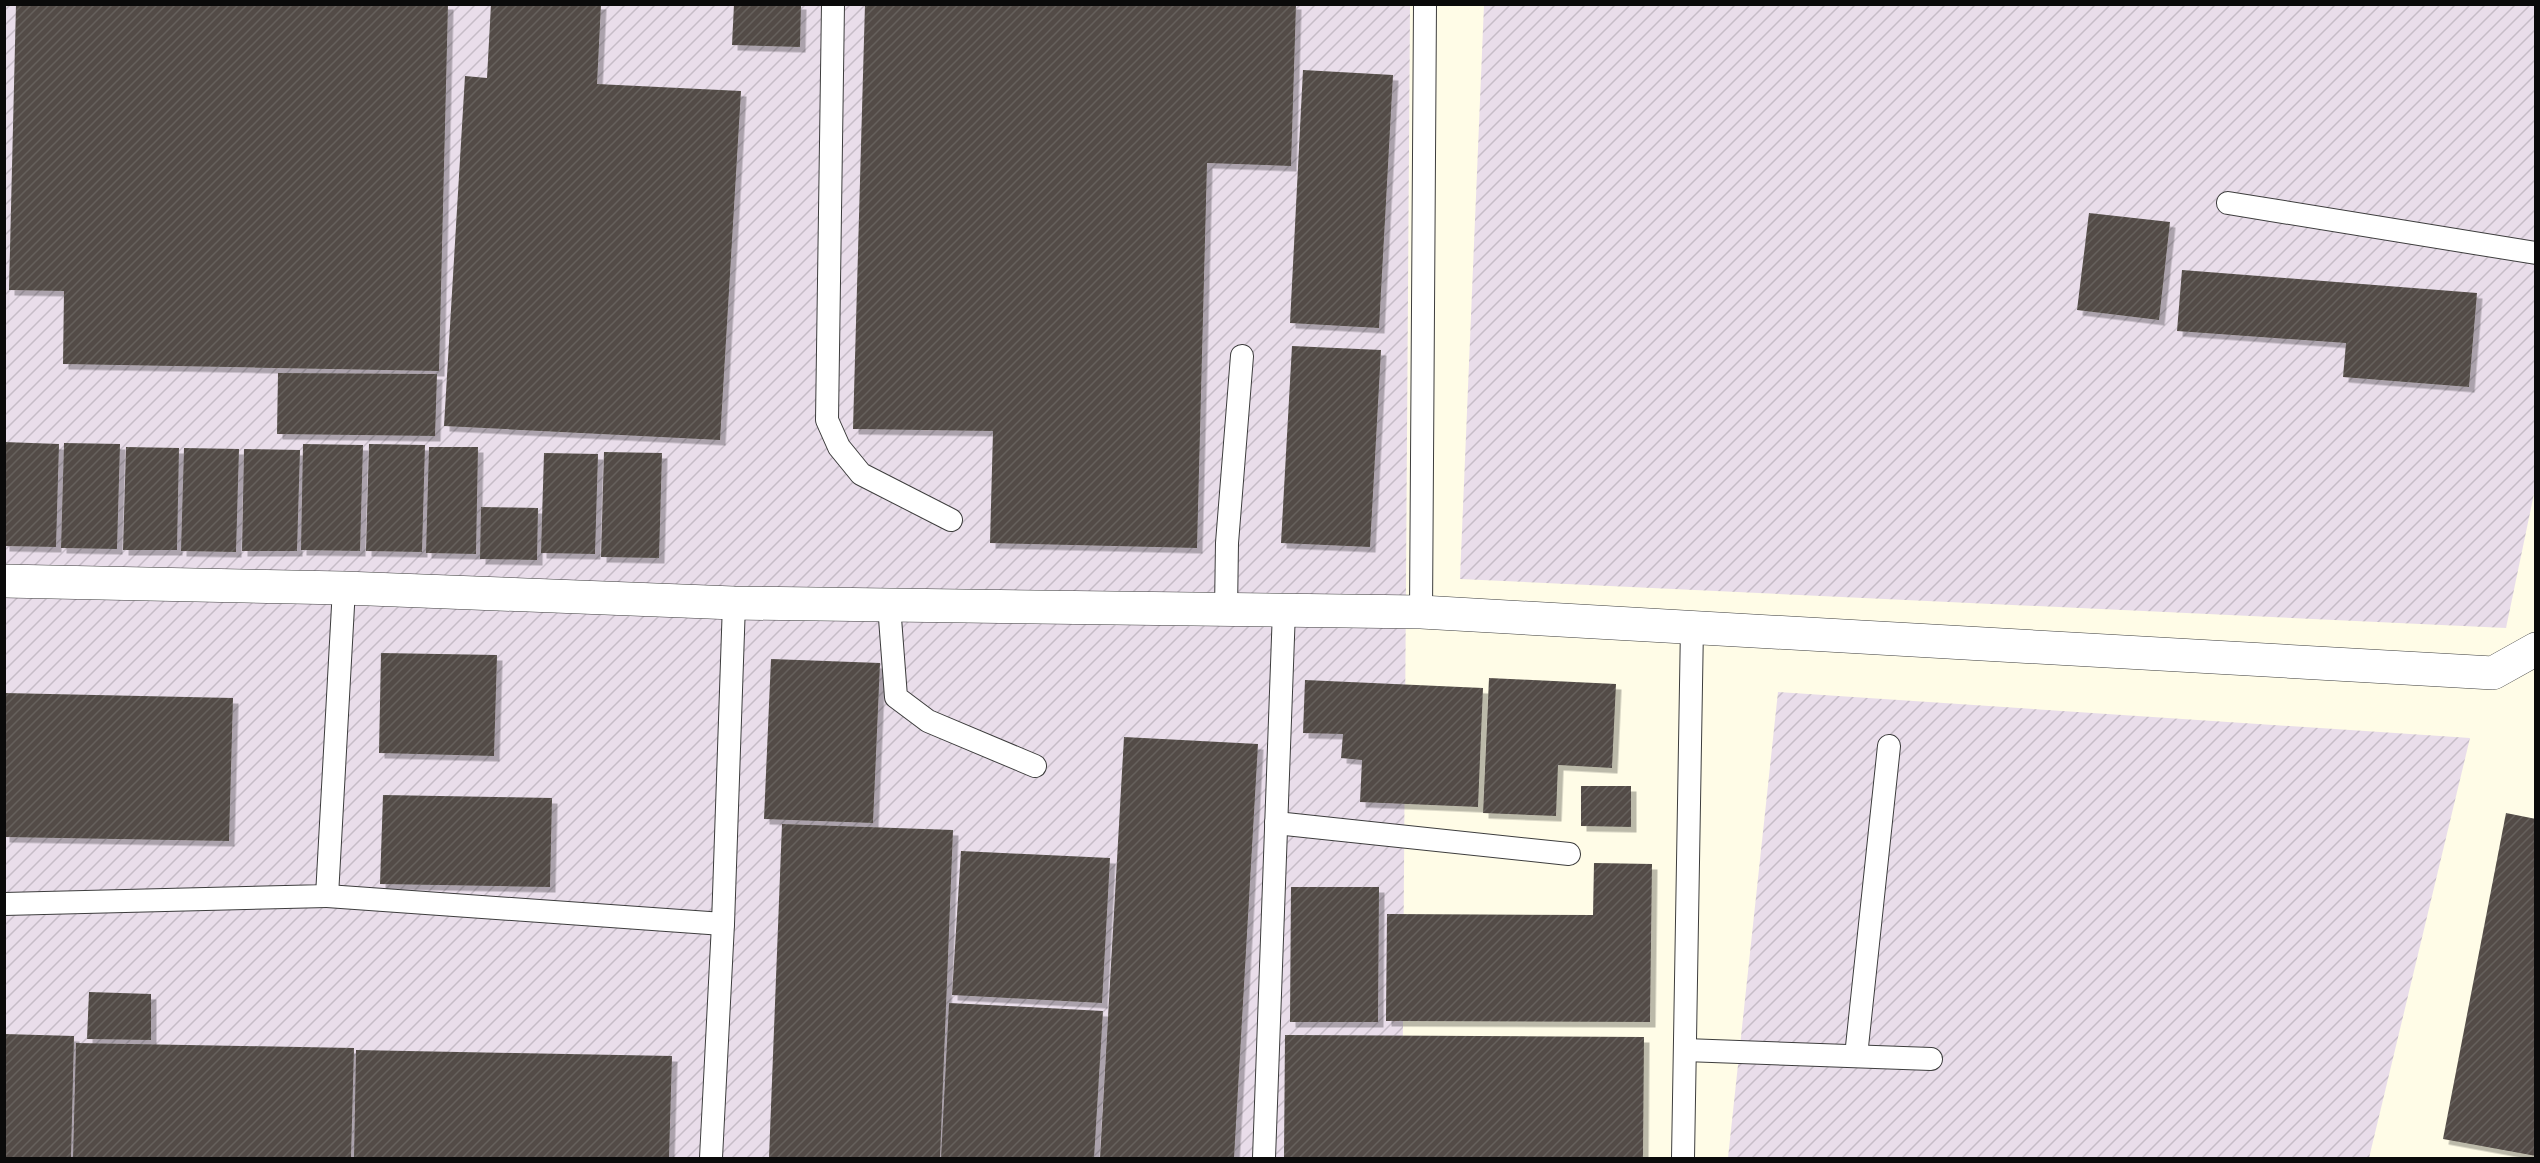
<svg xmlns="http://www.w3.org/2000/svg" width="2540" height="1163" viewBox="0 0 2540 1163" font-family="'Source Serif 4',serif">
  <defs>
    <pattern id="industrial-furrows" width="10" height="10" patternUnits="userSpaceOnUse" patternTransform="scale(1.5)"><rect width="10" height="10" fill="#e9ddea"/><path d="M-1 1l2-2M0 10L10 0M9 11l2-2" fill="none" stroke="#c6bcc7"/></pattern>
    <pattern id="building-hatch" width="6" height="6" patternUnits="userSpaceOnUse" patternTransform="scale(1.5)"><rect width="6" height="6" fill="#524c46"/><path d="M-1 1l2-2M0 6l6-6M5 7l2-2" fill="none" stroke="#66615c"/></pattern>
    <filter id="shadow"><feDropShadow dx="5.5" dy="5.5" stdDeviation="0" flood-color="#0004"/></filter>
  </defs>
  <rect width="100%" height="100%" fill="#fffce7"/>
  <g fill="url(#industrial-furrows)">
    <path d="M5 5H1410L1402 1158H5Z"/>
    <path d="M1484 5H2535L2536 484 2506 628 1460 579Z"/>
    <path d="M1778 692 2470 738 2369 1158H1728Z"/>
  </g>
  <g fill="url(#building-hatch)" filter="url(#shadow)">
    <path d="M16 4H448L439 371 63 364 64 291 9 290Z"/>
    <path d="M491 4H601L597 84 741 91 720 440 444 426 465 76 487 78Z"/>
    <path d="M734 4H801L800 47 732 45Z"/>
    <path d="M865 4H1296L1291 166 1207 163 1197 548 990 543 993 431 853 429Z"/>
    <path d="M1303 70 1393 75 1379 328 1290 323Z"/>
    <path d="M2089 213 2170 222 2159 320 2077 310Z"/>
    <path d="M2182 270 2477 293 2469 387 2343 377 2346 343 2177 331Z"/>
    <path d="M1292 346 1381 350 1370 547 1281 543Z"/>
    <path d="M278 373 437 374 435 436 277 434Z"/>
    <path d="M4 442 59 444 56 547 4 546Z"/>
    <path d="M64 443 120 444 117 549 61 548Z"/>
    <path d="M303 444 363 445 360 551 301 550Z"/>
    <path d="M369 444 425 445 422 552 366 551Z"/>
    <path d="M126 447 179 448 177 550H123Z"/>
    <path d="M429 447H478L476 554 426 553Z"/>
    <path d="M184 448 239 449 236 552 181 551Z"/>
    <path d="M244 449 300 450 297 551H242Z"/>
    <path d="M604 452 662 453 659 558 601 557Z"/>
    <path d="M544 453 598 454 595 554 541 553Z"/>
    <path d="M481 507 538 508 537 560 480 559Z"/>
    <path d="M381 653 497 655 494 756 379 753Z"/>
    <path d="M771 659 880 663 873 823 764 819Z"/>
    <path d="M1489 678 1616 684 1612 768 1558 765 1556 816 1483 813Z"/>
    <path d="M1305 680 1483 688 1478 807 1360 802 1362 760 1341 758 1343 734 1303 733Z"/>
    <path d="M4 693 233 698 229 841 4 837Z"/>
    <path d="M1124 737 1258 744 1234 1158H1100Z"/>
    <path d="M1581 786H1631V827L1581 826Z"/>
    <path d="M383 795 552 798 550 887 380 884Z"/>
    <path d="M2506 813 2536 819V1156L2443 1139Z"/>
    <path d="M782 824 953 830 940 1158H769Z"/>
    <path d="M961 851 1110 858 1102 1003 952 995Z"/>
    <path d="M1594 863 1652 864 1650 1022 1386 1021 1387 914 1593 915Z"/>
    <path d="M1291 887H1379L1378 1022H1290Z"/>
    <path d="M89 992 151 994V1040L87 1039Z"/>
    <path d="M949 1003 1103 1011 1094 1158H941Z"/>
    <path d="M4 1034 74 1036 71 1158H4Z"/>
    <path d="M1285 1035 1644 1037 1643 1158H1284Z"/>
    <path d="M76 1043 354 1048 351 1158H73Z"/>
    <path d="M356 1050 672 1056 669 1158H354Z"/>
  </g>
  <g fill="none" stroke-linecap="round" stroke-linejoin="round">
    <g stroke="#3d3d3d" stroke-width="24">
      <g id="lane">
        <path d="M833 4 827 420 839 447 861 474 951 520"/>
        <path d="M2228 203 2536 253"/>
        <path d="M889 605 896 697 928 721 1035 766"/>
        <path d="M1226 610 1227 543 1242 356"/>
        <path d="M1421 612 1425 4"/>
        <path d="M1276 823 1569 854"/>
        <path d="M327 896 723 924 734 603"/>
        <path d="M4 904 327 896 344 588"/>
        <path d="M1685 1050 1931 1059"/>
        <path d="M1856 1056 1889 746"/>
        <path d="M711 1158 723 924"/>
        <path d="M1264 1158 1284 610"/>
        <path d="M1683 1158 1692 626"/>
      </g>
    </g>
    <g stroke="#3d3d3d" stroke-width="34">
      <path id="street" d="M4 581 344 588 734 603 1421 612 2493 673 2536 649"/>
    </g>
    <use href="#lane" stroke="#fff" stroke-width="22"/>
    <use href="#street" stroke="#fff" stroke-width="33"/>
  </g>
  <rect width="2540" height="1163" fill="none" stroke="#0a0a0a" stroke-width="12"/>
</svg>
